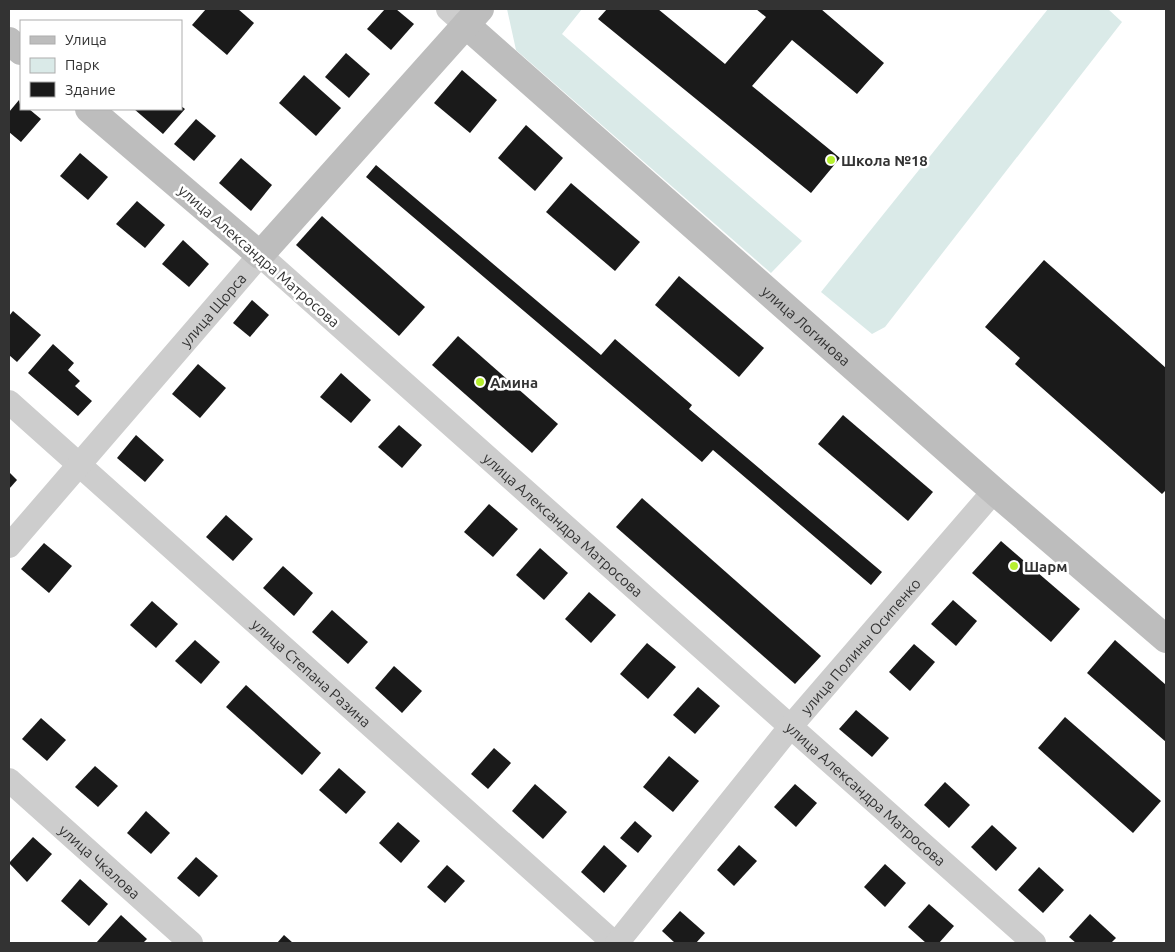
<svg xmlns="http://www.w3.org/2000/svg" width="1175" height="952" viewBox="0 0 1175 952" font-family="Ubuntu,sans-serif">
  <rect width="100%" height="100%" fill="#fff"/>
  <g fill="#daeae8">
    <path d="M507 9H582L562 34 802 241 771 273 516 50Z"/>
    <path d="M1048 9H1108L1122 22 885 327 872 334 821 292Z"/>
  </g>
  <g fill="#1a1a1a">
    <path d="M206 9H238L254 23 227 55 192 25Z"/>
    <path d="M385 9H396L414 24 391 50 367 29Z"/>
    <path d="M607 9H658L725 64 766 17 756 9H821L884 63 857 94 792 40 752 86 840 158 811 193 598 19Z"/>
    <path d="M346 53 370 74 349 98 325 77Z"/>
    <path d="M462 70 497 100 470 133 434 103Z"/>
    <path d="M304 75 341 108 316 136 279 103Z"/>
    <path d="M19 100 21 109H29L41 119 21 142 9 132V112Z"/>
    <path d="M181 106 185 109 163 134 134 109H181Z"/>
    <path d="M196 119 216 136 194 161 174 144Z"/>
    <path d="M526 125 563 158 535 191 498 158Z"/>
    <path d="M80 153 108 177 88 200 60 176Z"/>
    <path d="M241 158 272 185 251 211 219 183Z"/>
    <path d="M376 165 601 355 615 339 692 405 689 409 882 572 871 585 713 450 702 462 366 177Z"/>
    <path d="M571 183 640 242 615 271 546 212Z"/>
    <path d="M137 201 165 225 145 248 116 224Z"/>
    <path d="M322 216 425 307 399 336 296 245Z"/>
    <path d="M183 240 209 264 189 287 162 264Z"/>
    <path d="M1044 260 1166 368V490L1162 494 1015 364 1020 358 985 327Z"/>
    <path d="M679 276 764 348 739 377 655 305Z"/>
    <path d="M252 300 269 315 250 337 233 323Z"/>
    <path d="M13 311 41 335 17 362 9 355V316Z"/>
    <path d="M458 336 558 424 532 453 432 365Z"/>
    <path d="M53 344 74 363 68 370 80 381 75 386 92 401 78 416 28 373Z"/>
    <path d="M198 364 226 388 200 418 172 394Z"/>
    <path d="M341 373 371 400 351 423 320 397Z"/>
    <path d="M843 415 933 492 908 521 818 444Z"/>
    <path d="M399 425 422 445 402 468 378 447Z"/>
    <path d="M136 435 164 460 145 482 117 458Z"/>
    <path d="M9 472 17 480 9 489Z"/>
    <path d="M642 498 821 656 795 684 616 527Z"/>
    <path d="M489 504 518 529 493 557 464 532Z"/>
    <path d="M226 515 253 539 233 561 206 537Z"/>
    <path d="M1001 541 1080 609 1051 642 972 573Z"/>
    <path d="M44 543 72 566 49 593 21 569Z"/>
    <path d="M540 548 568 573 544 600 516 575Z"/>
    <path d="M283 566 313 593 294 616 263 588Z"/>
    <path d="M589 592 616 615 591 643 565 619Z"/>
    <path d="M953 600 977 621 956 646 931 624Z"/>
    <path d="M152 601 178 624 156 648 130 625Z"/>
    <path d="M332 610 368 642 348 664 312 632Z"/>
    <path d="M195 640 220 662 201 684 175 661Z"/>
    <path d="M1115 640 1166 685V742L1087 673Z"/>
    <path d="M647 643 676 667 648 699 620 674Z"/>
    <path d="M914 644 935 662 910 691 889 672Z"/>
    <path d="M394 666 422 691 402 713 375 688Z"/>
    <path d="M246 685 321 753 302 775 226 707Z"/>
    <path d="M698 687 720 706 695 734 673 715Z"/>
    <path d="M856 710 889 738 872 757 839 729Z"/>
    <path d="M1065 717 1161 801 1133 833 1038 748Z"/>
    <path d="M41 718 66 740 47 761 22 739Z"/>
    <path d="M494 748 511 763 488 789 471 774Z"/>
    <path d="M669 756 699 781 673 812 643 787Z"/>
    <path d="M95 766 118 786 98 807 75 787Z"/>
    <path d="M339 768 366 792 346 814 319 790Z"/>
    <path d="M945 782 970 805 949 828 924 805Z"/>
    <path d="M535 784 567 812 543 839 512 811Z"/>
    <path d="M795 784 817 803 796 827 774 807Z"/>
    <path d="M146 811 170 833 151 854 127 833Z"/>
    <path d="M635 821 652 836 638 853 620 838Z"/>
    <path d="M398 822 420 841 401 863 379 843Z"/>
    <path d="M992 825 1017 848 996 871 971 847Z"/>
    <path d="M33 837 52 854 27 882 9 863Z"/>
    <path d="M604 845 627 866 604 893 581 872Z"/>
    <path d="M739 845 757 861 734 886 717 870Z"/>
    <path d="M196 857 218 876 199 897 177 878Z"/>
    <path d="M885 864 906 883 885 907 864 887Z"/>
    <path d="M447 865 465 881 445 903 427 887Z"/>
    <path d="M1039 867 1064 890 1043 913 1018 890Z"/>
    <path d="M80 879 108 904 89 926 61 901Z"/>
    <path d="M929 904 954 926 939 943H926L908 927Z"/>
    <path d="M680 911 705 933 696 943H675L662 931Z"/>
    <path d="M1090 914 1116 938 1111 943H1076L1069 937Z"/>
    <path d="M121 915 147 939 143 943H96Z"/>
    <path d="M284 935 293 943H277Z"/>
  </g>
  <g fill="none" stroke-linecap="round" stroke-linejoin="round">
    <g stroke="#cdcdcd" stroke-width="24">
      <path d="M448 9 466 25"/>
      <path id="s1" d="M9 402 614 943"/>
      <path id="s2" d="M9 546 260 255 1034 943"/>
      <path id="s3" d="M9 780 191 943"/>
      <path id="s4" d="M617 943 791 726 994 491"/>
    </g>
    <g stroke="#bdbdbd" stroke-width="28">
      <path id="s5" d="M466 25 994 491 1166 639"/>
      <path d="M9 41 21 51"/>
      <path d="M89 109 260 255 480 9"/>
    </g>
  </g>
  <g fill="#b6ef2f" stroke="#fff" stroke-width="2">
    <circle cx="831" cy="160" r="5"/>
    <circle cx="480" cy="382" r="5"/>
    <circle cx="1014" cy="566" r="5"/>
  </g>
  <g text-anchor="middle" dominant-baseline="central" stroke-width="5" stroke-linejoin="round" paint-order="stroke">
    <g font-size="15" font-weight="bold" fill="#333" stroke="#fff" text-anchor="start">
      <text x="841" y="160">Школа №18</text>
      <text x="490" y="382">Амина</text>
      <text x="1024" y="566">Шарм</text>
    </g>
    <g font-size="15" fill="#333" stroke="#fff">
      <text transform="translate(259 256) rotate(41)">улица Александра Матросова</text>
      <text stroke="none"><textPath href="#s2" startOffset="312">улица Щорса</textPath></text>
      <text stroke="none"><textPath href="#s5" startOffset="454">улица Логинова</textPath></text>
      <text stroke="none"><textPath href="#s2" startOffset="790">улица Александра Матросова</textPath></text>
      <text stroke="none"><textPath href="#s4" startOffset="384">улица Полины Осипенко</textPath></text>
      <text stroke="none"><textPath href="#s1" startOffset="406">улица Степана Разина</textPath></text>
      <text stroke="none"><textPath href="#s2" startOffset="1195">улица Александра Матросова</textPath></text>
      <text stroke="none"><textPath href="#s3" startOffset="122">улица Чкалова</textPath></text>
    </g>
  </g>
  <rect width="1175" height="952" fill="none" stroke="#333333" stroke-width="20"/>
  <rect x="20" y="20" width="162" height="90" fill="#ffffff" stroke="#adadad"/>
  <rect x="30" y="36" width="25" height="8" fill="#bdbdbd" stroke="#adadad"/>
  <text x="65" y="45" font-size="15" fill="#333333">Улица</text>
  <rect x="30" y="58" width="25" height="15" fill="#daeae8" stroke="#adadad"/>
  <text x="65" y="70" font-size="15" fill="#333333">Парк</text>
  <rect x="30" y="82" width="25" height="15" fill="#1a1a1a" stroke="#adadad"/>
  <text x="65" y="95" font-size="15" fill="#333333">Здание</text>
</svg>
